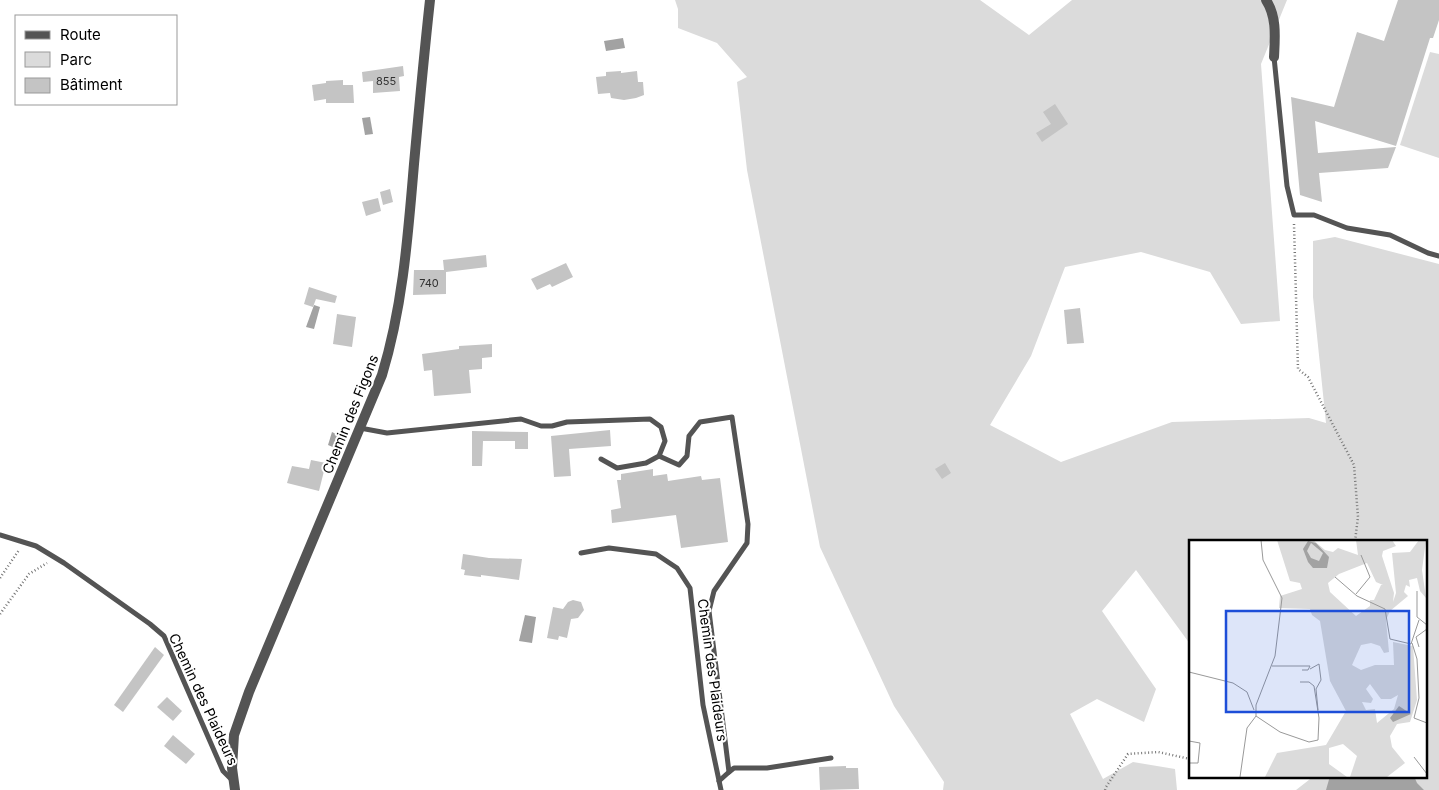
<svg xmlns="http://www.w3.org/2000/svg" width="1439" height="790" viewBox="0 0 1439 790" font-family="Inter,sans-serif">
  <rect width="100%" height="100%" fill="#fff"/>
  <g fill="#dbdbdb">
    <path d="M675 0H980L1029 35 1072 0H1287L1261 64 1280 321 1241 324 1210 272 1141 252 1065 267 1031 356 990 425 1061 462 1172 422 1309 418 1326 423 1313 297V241L1335 237 1439 264V790H1296L1314 776H1425V541H1190V644L1136 570 1102 611 1156 689 1144 722 1097 699 1070 714 1103 779 1133 762 1175 769 1177 790H943L944 782 894 706 820 547 747 170 737 82 747 77 717 43 678 28V9Z"/>
    <path d="M1430 52 1439 54V158L1400 145Z"/>
  </g>
  <g fill="#a2a2a2">
    <path d="M623 38 625 48 606 51 604 41Z"/>
    <path d="M370 117 373 134 365 135 362 118Z"/>
    <path d="M314 305 320 307 314 329 306 327Z"/>
    <path d="M332 432 340 436 335 448 328 445Z"/>
    <path d="M525 615 536 617 532 643 519 641Z"/>
    <path d="M1330 776H1414L1417 783 1424 790H1326Z"/>
  </g>
  <g fill="#c4c4c4">
    <path d="M1398 0H1439V20L1433 38H1430L1396 146 1315 121 1318 153 1396 147 1388 168 1319 173 1322 202 1300 195 1291 97 1334 107 1357 32 1384 41Z"/>
    <path d="M403 66 404 76 399 77 400 91 373 93V81L363 82 362 72Z"/>
    <path d="M621 71V73L637 71 638 82H643L644 95 636 98 624 100 611 98 610 93 598 94 596 77 606 76V72Z"/>
    <path d="M343 80V85H353L354 103H326V99L314 101 312 85 326 83V81Z"/>
    <path d="M1055 104 1068 124 1042 142 1036 133 1051 124 1043 112Z"/>
    <path d="M390 189 393 202 383 205 380 192Z"/>
    <path d="M378 198 381 211 366 216 362 202Z"/>
    <path d="M486 255 487 267 446 272V294L413 295 414 270H444L443 260Z"/>
    <path d="M566 263 573 277 552 287 550 284 537 290 531 279Z"/>
    <path d="M309 287 337 296 335 303 316 299 313 307 304 304Z"/>
    <path d="M1080 308 1084 343 1067 344 1064 310Z"/>
    <path d="M337 314 356 317 352 347 333 344Z"/>
    <path d="M492 344V357L482 358V369L469 370 471 393 434 396 432 370 424 371 422 354 459 349V346Z"/>
    <path d="M610 430 611 446 569 449 571 476 554 477 551 436Z"/>
    <path d="M472 431 528 432V449H515V441H483L482 466H472Z"/>
    <path d="M311 460 326 463 319 491 287 483 292 466 309 469Z"/>
    <path d="M945 463 951 473 942 479 935 469Z"/>
    <path d="M653 469V476L667 474 668 481 701 476 702 480 720 478 728 542 681 548 676 515 612 523 611 510 621 508 617 480H621V474Z"/>
    <path d="M463 554 489 558 522 559 519 580 481 575V577L464 575 465 570 461 569Z"/>
    <path d="M573 600 581 602 584 610 578 618 571 619 567 638 559 636 558 640 547 638 553 607 563 609 568 602Z"/>
    <path d="M155 647 164 655 123 712 114 705Z"/>
    <path d="M167 697 182 711 173 721 157 707Z"/>
    <path d="M173 735 195 754 186 764 164 746Z"/>
    <path d="M846 766V768H858L859 789 820 790 819 767Z"/>
  </g>
  <g fill="none" stroke-linecap="round" stroke-linejoin="round">
    <g stroke="#767676" stroke-width="2.5" stroke-dasharray="1 2.5" stroke-linecap="butt">
      <path d="M1294 224 1298 369 1308 377 1354 465 1358 517 1355 541"/>
      <path d="M0 578 19 550"/>
      <path d="M0 614 29 574 47 563"/>
      <path d="M1105 790 1106 787 1128 754 1158 752 1190 759"/>
    </g>
    <g stroke="#545454" stroke-width="5">
      <path d="M1274 57 1287 186 1294 215H1314L1347 228 1390 235 1428 253 1439 256"/>
      <path d="M360 428 387 433 521 419 541 426H552L567 422 650 419 661 427 665 441 659 456 646 463 617 468 601 459"/>
      <path d="M659 456 679 465 687 456 689 436 700 422 732 417 748 524 747 543 714 591 709 611 729 772 719 781"/>
      <path d="M0 535 36 546 64 563 150 624 164 636 223 771 232 780"/>
      <path d="M581 553 609 548 656 554 677 568 690 588 703 705 721 790"/>
      <path d="M729 772 734 768H767L831 758"/>
    </g>
    <g stroke="#545454" stroke-width="10">
      <path d="M1266 0C1277 17 1275 37 1274 57"/>
      <path d="M235 790 232 768 234 735 249 692 382 375C403 306 408 235 414 164 419 109 424 55 430 0"/>
    </g>
  </g>
  <g text-anchor="middle" dominant-baseline="central" stroke-width="4" stroke-linejoin="round" paint-order="stroke">
    <g font-size="11" fill="#313131">
      <text x="386" y="81">855</text>
      <text x="429" y="283">740</text>
    </g>
    <g font-size="14" fill="#000" stroke="#fff">
      <text transform="translate(350 414) rotate(-68)">Chemin des Figons</text>
      <text transform="translate(713 670) rotate(82)">Chemin des Plaideurs</text>
      <text transform="translate(204 699) rotate(65)">Chemin des Plaideurs</text>
    </g>
  </g>
  <g transform="translate(1189 540)">
    <rect width="238" height="238" fill="#fff"/>
    <path d="M88 0H124L136 10 144 12 149 8 169 15 167 0H203L207 6 194 11 193 16 205 53 204 62 207 53 203 13 221 12 230 0H237L233 30 237 58 231 51 228 38 220 40 221 47 217 45 215 52 219 56 201 71 197 80 200 112 195 113 191 106 182 103 172 105 163 125 172 130 186 125H205L204 102 224 106 228 160 221 182 208 184 201 196 203 207 216 223 198 237H161L168 216 154 204 140 208V224L158 237H76L88 213 137 205 157 171 141 141 131 81 123 75 121 69 90 68 91 56 113 49 111 43 101 41ZM178 23 187 42 194 45H192L185 60H181V66L167 76 141 52 139 43 150 34ZM181 144 192 159H202L209 155 205 169 188 183 186 169 177 170 173 162 182 163 184 159 177 149Z" fill="#dbdbdb" fill-rule="evenodd"/>
    <path d="M119 1 127 3 140 17 138 28H124L119 22 114 9ZM122 3 134 13 130 21 122 18 118 11ZM210 166 222 174 204 182 201 178Z" fill="#a2a2a2" fill-rule="evenodd"/>
    <path fill="none" stroke="#999" stroke-width="1" d="M146 37 168 56 196 69 201 99 222 104 230 80M228 51V77L238 85M167 54 181 37 172 15M223 103 228 119 230 158 225 178 238 183M230 107 227 97 238 89M83 126H121L119 130H113M121 129 130 124 132 140 127 149 129 170M0 132 44 143 58 152 65 170M67 176 91 192 120 202 129 200 130 178 125 146 120 142H111M0 201 11 203 9 223H0M225 217 238 234M51 237 58 188 67 176V165L86 116 93 58 74 20 72 0"/>
    <path fill="#1d4ed8" fill-opacity="0.15" stroke="#1d4ed8" stroke-width="2.5" d="M37 71H220V172H37Z"/>
    <rect width="238" height="238" fill="none" stroke="#000" stroke-width="2.5"/>
  </g>
  <rect x="15" y="15" width="162" height="90" fill="#ffffff" stroke="#999999"/>
  <rect x="25" y="31" width="25" height="8" fill="#545454" stroke="#999999"/>
  <text x="60" y="40" font-size="15" fill="#000000">Route</text>
  <rect x="25" y="52" width="25" height="15" fill="#dbdbdb" stroke="#999999"/>
  <text x="60" y="65" font-size="15" fill="#000000">Parc</text>
  <rect x="25" y="78" width="25" height="15" fill="#c4c4c4" stroke="#999999"/>
  <text x="60" y="90" font-size="15" fill="#000000">Bâtiment</text>
</svg>
